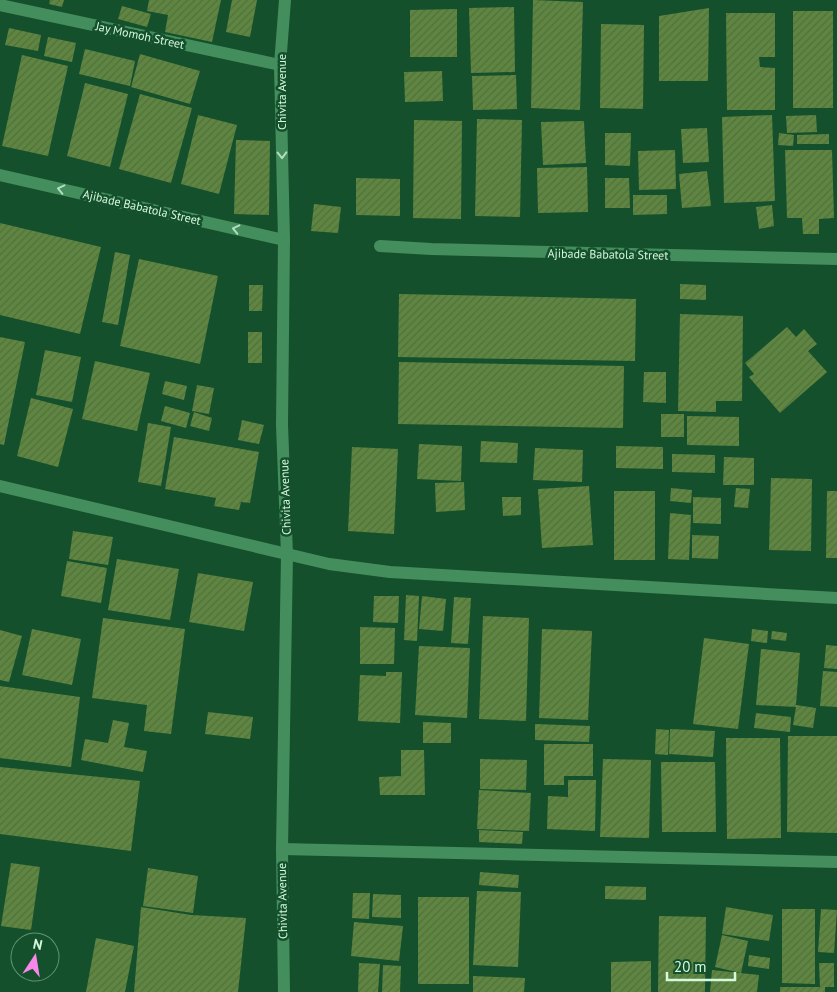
<svg xmlns="http://www.w3.org/2000/svg" width="837" height="992" viewBox="0 0 837 992" font-family="'PT Sans',sans-serif">
  <defs>
    <pattern id="building-hatch" width="6" height="6" patternUnits="userSpaceOnUse" patternTransform="scale(1.25)"><rect width="6" height="6" fill="#5f8640"/><path d="M-1 1l2-2M0 6l6-6M5 7l2-2" fill="none" stroke="#536e41"/></pattern>
  </defs>
  <rect width="100%" height="100%" fill="#14502c"/>
  <g fill="url(#building-hatch)">
    <path d="M50 0H64L62 7 49 4Z"/>
    <path d="M149 0H221L212 42 165 32 168 15 147 11Z"/>
    <path d="M232 0H257L250 37 226 32Z"/>
    <path d="M533 0 583 2 580 110 531 108Z"/>
    <path d="M122 6 151 14 147 27 118 19Z"/>
    <path d="M514 7 515 72 471 73 469 8Z"/>
    <path d="M709 8 708 81H659V16Z"/>
    <path d="M457 9V57H410V10Z"/>
    <rect x="793" y="11" width="40" height="97"/>
    <path d="M726 13H775V57H759L760 67 775 68V110H727Z"/>
    <path d="M601 24 644 25 643 109 600 108Z"/>
    <path d="M9 28 41 35 38 51 5 45Z"/>
    <path d="M48 37 76 43 72 62 44 56Z"/>
    <path d="M85 49 135 61 130 86 79 74Z"/>
    <path d="M140 54 200 71 190 104 131 87Z"/>
    <path d="M22 55 68 66 48 156 2 146Z"/>
    <path d="M442 71 443 101 405 102 404 72Z"/>
    <path d="M516 75 517 109 473 110 472 76Z"/>
    <path d="M85 83 128 94 110 167 67 156Z"/>
    <path d="M140 94 192 108 171 183 119 169Z"/>
    <path d="M198 115 237 125 219 194 181 184Z"/>
    <path d="M772 115 775 201 724 203 722 117Z"/>
    <path d="M816 115 817 132 787 133 786 116Z"/>
    <path d="M477 119 522 120 520 217 475 216Z"/>
    <path d="M414 120 462 121 461 219 413 218Z"/>
    <path d="M584 121 586 163 543 165 541 122Z"/>
    <path d="M707 128 709 162 683 163 681 129Z"/>
    <path d="M605 133H631L630 166 605 165Z"/>
    <path d="M779 133 794 135 793 146 778 145Z"/>
    <path d="M829 134V144H797V135Z"/>
    <path d="M236 140 270 141 269 215 234 214Z"/>
    <path d="M675 150 676 189 639 190 638 151Z"/>
    <path d="M785 150H832L834 218 819 219V234H803L802 218H787Z"/>
    <path d="M587 167 588 212 538 213 537 168Z"/>
    <path d="M707 171 711 206 682 208 679 174Z"/>
    <path d="M356 178 400 179V216L356 215Z"/>
    <path d="M605 178H629L630 208H605Z"/>
    <path d="M633 195H667V214L633 215Z"/>
    <path d="M314 204 341 207 338 233 311 231Z"/>
    <path d="M772 205 774 226 759 229 756 207Z"/>
    <path d="M0 223 101 247 80 334 0 315Z"/>
    <path d="M115 252 130 255 118 325 102 322Z"/>
    <path d="M139 259 218 276 200 364 120 346Z"/>
    <path d="M680 284 706 285V300L680 299Z"/>
    <path d="M249 285H263L262 311H249Z"/>
    <path d="M399 294 636 299 635 361 398 357Z"/>
    <path d="M680 314 743 316 742 401H716V412L678 411Z"/>
    <path d="M787 327 796 337 804 329 817 344 808 351 827 372 780 413 749 377 754 374 745 363Z"/>
    <rect x="248" y="332" width="14" height="31"/>
    <path d="M0 337 25 342 4 445 0 444Z"/>
    <path d="M45 350 81 357 72 402 36 395Z"/>
    <path d="M95 361 150 373 137 431 82 419Z"/>
    <path d="M399 362 624 366 623 428 398 424Z"/>
    <path d="M644 372H666V403L643 402Z"/>
    <path d="M165 381 187 386 184 400 162 394Z"/>
    <path d="M197 385 214 388 209 414 192 411Z"/>
    <path d="M31 398 73 409 58 467 17 456Z"/>
    <path d="M165 406 190 413 186 428 161 421Z"/>
    <path d="M194 412 212 418 209 431 190 426Z"/>
    <rect x="661" y="414" width="23" height="23"/>
    <path d="M687 416 739 417V446L687 445Z"/>
    <path d="M242 420 264 425 259 444 238 440Z"/>
    <path d="M148 423 171 427 161 486 138 482Z"/>
    <path d="M174 437 259 452 250 503 241 502 239 510 214 506 216 498 165 489Z"/>
    <path d="M481 441 518 443 517 463 480 462Z"/>
    <path d="M419 444 462 446 461 481 417 479Z"/>
    <path d="M616 446 663 447V469L616 468Z"/>
    <path d="M352 447 398 449 394 534 348 531Z"/>
    <path d="M535 448 583 450 582 482 533 480Z"/>
    <path d="M672 454 715 455V473L672 472Z"/>
    <path d="M724 457 754 458V485H723Z"/>
    <path d="M771 478 812 479 811 551 769 550Z"/>
    <path d="M464 482 465 510 436 512 435 483Z"/>
    <path d="M589 486 593 545 542 548 538 489Z"/>
    <path d="M671 488 692 490 691 503 670 501Z"/>
    <path d="M736 488 750 489 748 508 734 507Z"/>
    <rect x="614" y="491" width="41" height="69"/>
    <path d="M827 491H837V558H826Z"/>
    <path d="M502 497H521V515L503 516Z"/>
    <path d="M693 497 721 498V524L693 523Z"/>
    <path d="M670 513 691 515 689 560 668 559Z"/>
    <path d="M73 531 113 537 108 565 69 559Z"/>
    <path d="M692 535 719 536 718 559 692 558Z"/>
    <path d="M117 559 179 569 170 620 108 610Z"/>
    <path d="M67 561 107 568 101 603 61 596Z"/>
    <path d="M198 573 253 582 244 631 189 622Z"/>
    <path d="M406 595 419 596 417 641 404 640Z"/>
    <path d="M374 596H399L398 623 373 622Z"/>
    <path d="M422 596 446 599 443 631 419 629Z"/>
    <path d="M454 597 471 598 468 644 451 643Z"/>
    <path d="M483 616 529 618 526 721 479 719Z"/>
    <path d="M103 618 185 629 171 734 144 731 147 705 92 698Z"/>
    <path d="M360 627 395 628 394 664H360Z"/>
    <path d="M32 629 81 639 72 685 22 675Z"/>
    <path d="M542 629 592 631 588 720 539 718Z"/>
    <path d="M752 629 768 631 767 643 751 641Z"/>
    <path d="M0 630 22 636 9 682 0 680Z"/>
    <path d="M772 631 787 633 786 641 771 639Z"/>
    <path d="M704 638 749 644 738 729 693 724Z"/>
    <path d="M826 645 837 646V669L824 668Z"/>
    <path d="M419 646 470 648 467 718 415 715Z"/>
    <path d="M761 649 800 653 796 705 816 708 813 728 793 725 796 707 756 705Z"/>
    <path d="M823 671 837 672V707L820 706Z"/>
    <path d="M386 672H402L400 723 358 721 360 675 386 676Z"/>
    <path d="M0 686 80 697 71 767 0 758Z"/>
    <path d="M208 712 253 717 250 739 205 734Z"/>
    <path d="M756 713 791 717 790 732 754 728Z"/>
    <path d="M113 720 129 723 124 747 147 751 143 772 81 760 85 739 108 743Z"/>
    <path d="M423 722 451 723V743H423Z"/>
    <path d="M535 724 590 726 589 742 535 740Z"/>
    <path d="M656 729 669 730 668 755 655 754Z"/>
    <path d="M670 729 715 731 713 757 669 754Z"/>
    <path d="M788 736H837V833L787 832Z"/>
    <path d="M726 738H780L781 838 727 839Z"/>
    <path d="M544 744H593V776H564V785H544Z"/>
    <path d="M401 750H424L425 795H380L379 777 401 776Z"/>
    <path d="M480 759 527 760 526 790 480 789Z"/>
    <path d="M603 759 651 760 649 838 600 837Z"/>
    <path d="M661 762H715L716 832H662Z"/>
    <path d="M0 767 140 781 131 851 0 834Z"/>
    <path d="M568 780H596L595 831 547 829 548 796 568 797Z"/>
    <path d="M479 790 531 793 529 831 477 829Z"/>
    <path d="M479 830 523 832 522 844 479 842Z"/>
    <path d="M11 863 40 867 31 930 1 926Z"/>
    <path d="M148 868 198 876 193 913 143 906Z"/>
    <path d="M480 872 519 875 518 888 479 885Z"/>
    <path d="M605 886 646 887V900L605 899Z"/>
    <path d="M477 891 521 892 518 967 473 965Z"/>
    <path d="M353 893H370L369 919 352 918Z"/>
    <path d="M373 894 401 895V918L372 917Z"/>
    <rect x="418" y="897" width="51" height="87"/>
    <path d="M141 907 191 915 246 918 238 992H134Z"/>
    <path d="M726 907 773 915 769 941 722 934Z"/>
    <path d="M782 909H815V984L782 983Z"/>
    <path d="M821 909 837 910 834 953 818 952Z"/>
    <path d="M659 916 706 917 705 992H658Z"/>
    <path d="M354 922 403 926 399 961 351 956Z"/>
    <path d="M722 935 748 941 741 973 715 967Z"/>
    <path d="M96 938 134 946 125 992H86Z"/>
    <path d="M749 955 770 958 769 969 748 966Z"/>
    <path d="M651 961V992H611V962Z"/>
    <path d="M359 963 380 964 378 992H358Z"/>
    <path d="M819 963H834V987H825V992H780V987H820Z"/>
    <path d="M383 965 401 966 400 992H382Z"/>
    <path d="M712 970 759 975 757 992H710Z"/>
    <path d="M473 976 525 978 524 992H473Z"/>
  </g>
  <g fill="none" stroke-linecap="round" stroke-linejoin="round">
    <g stroke="#438e5c" stroke-width="12">
      <path d="M0 5 280 65"/>
      <path d="M380 246 431 249 837 259"/>
      <path d="M0 486 329 564 390 572 837 598"/>
      <path d="M282 849 837 862"/>
      <path d="M284 992 282 849 287 555 282 425 284 240"/>
    </g>
    <path stroke="#438e5c" stroke-width="12" d="M0 175 284 240 280 65 285 0"/>
  </g>
  <defs><path id="oneway-chevron" d="M-2-3.5L2.5 0L-2 3.5" fill="none" stroke-width="1.6" stroke-linecap="round" stroke-linejoin="round" transform="scale(1.25)"/></defs>
  <g stroke="#b0debd">
    <use href="#oneway-chevron" transform="translate(282 155) rotate(89)"/>
    <use href="#oneway-chevron" transform="translate(61 189) rotate(-167)"/>
    <use href="#oneway-chevron" transform="translate(236 229) rotate(-167)"/>
  </g>
  <g text-anchor="middle" dominant-baseline="central" stroke-width="5" stroke-linejoin="round" paint-order="stroke">
    <g font-size="12" fill="#d4f9dd" stroke="#14502c">
      <text transform="translate(140 35) rotate(12)">Jay Momoh Street</text>
      <text transform="translate(281 92) rotate(-90)">Chivita Avenue</text>
      <text transform="translate(142 207) rotate(13)">Ajibade Babatola Street</text>
      <text transform="translate(608 254) rotate(1)">Ajibade Babatola Street</text>
      <text transform="translate(285 497) rotate(-92)">Chivita Avenue</text>
      <text transform="translate(282 901) rotate(-91)">Chivita Avenue</text>
    </g>
  </g>
  <g transform="translate(35 957) rotate(12)"><circle r="24" fill="#14502c" stroke="#619473"/>
  <path d="M0-4L9 19L0 12L-9 19Z" fill="#f987e9"/>
  <text y="-8" font-size="14" font-weight="bold" text-anchor="middle" fill="#d4f9dd">N</text>
  </g>
  <path d="M667 972v8h68v-8" fill="none" stroke="#d4f9dd" stroke-width="2.5"/>
  <text x="674" y="972" font-size="15" fill="#d4f9dd" stroke="#14502c" stroke-width="4" paint-order="stroke">20 m</text>
</svg>
